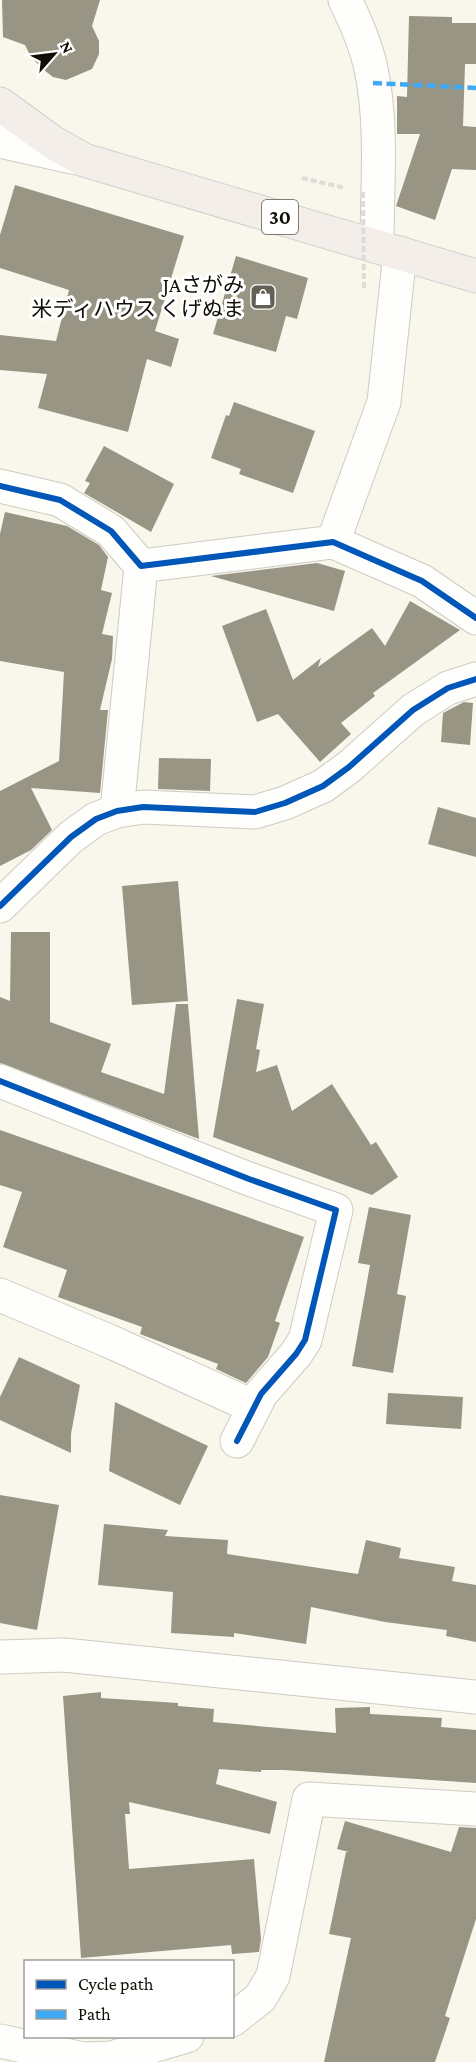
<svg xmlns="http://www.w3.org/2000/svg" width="476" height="2062" viewBox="0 0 476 2062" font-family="'Crimson Pro','Noto Sans JP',serif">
  <rect width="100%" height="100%" fill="#f9f6ec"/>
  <g fill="#999584">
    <path d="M2 0H100L92 26 99 41V54L92 69 66 80 53 77 44 70 31 57 25 45 3 37Z"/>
    <path d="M409 16 452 17V23H476V64H465L463 126 476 127V170L452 169 435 220 396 206 420 134H397V96L407 97Z"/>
    <path d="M15 185 184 236 155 331 179 339 171 367 147 359 128 432 38 408 47 374 0 370V335L56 341 69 290 0 268V235Z"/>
    <path d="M236 256 308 278 297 319 286 316 276 352 213 334Z"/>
    <path d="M234 402 315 431 293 493 239 474 241 469 211 458 226 415 229 416Z"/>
    <path d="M104 446 174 484 151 532 84 493 90 483 85 481Z"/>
    <path d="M5 512 67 526 99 545 108 557 101 590 112 593 102 634 113 636 112 659 100 710H108L100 793 31 788 52 830 31 850 0 866V791L59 761 64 672 0 661V534Z"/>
    <path d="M317 563 345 571 334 611 211 576Z"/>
    <path d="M410 601 460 630 373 693 375 696 341 723 351 734 320 762 278 714 257 722 222 626 266 609 293 680 321 658 318 667 372 628 385 646Z"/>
    <path d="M464 702 473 703 470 745 441 742 443 713Z"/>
    <path d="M159 758 211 759 210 791 158 789Z"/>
    <path d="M438 807 476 818V857L428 844Z"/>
    <path d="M178 881 188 1001 132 1005 122 886Z"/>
    <path d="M11 932H50V1022L111 1044 101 1072 164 1094 176 1004H188L199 1139 0 1063V997L10 1001Z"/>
    <path d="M237 999 264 1004 256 1049 260 1050 256 1072 277 1065 292 1111 332 1084 371 1145 376 1142 398 1177 372 1195 213 1137Z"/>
    <path d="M0 1130 304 1237 275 1321 280 1323 268 1357 246 1383 216 1369 218 1364 140 1334 142 1327 58 1297 67 1270 3 1247 22 1192 0 1185Z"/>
    <path d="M369 1207 411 1215 397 1294 406 1296 393 1373 352 1366 370 1265 358 1263Z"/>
    <path d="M19 1357 80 1385 71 1434V1453L0 1420V1397Z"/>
    <path d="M388 1393 463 1397 461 1429 386 1424Z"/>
    <path d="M115 1402 208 1446 180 1505 109 1471Z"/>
    <path d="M0 1495 59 1505 37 1630 0 1623Z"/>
    <path d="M104 1524 168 1530 165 1536 228 1540 227 1554 358 1574 366 1540 401 1548 399 1558 455 1567 452 1581 476 1585V1642L446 1636 447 1630 385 1622 311 1607 306 1644 234 1633V1637L171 1633 173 1592 98 1585Z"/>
    <path d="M101 1692V1698L178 1703V1706L214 1709 213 1722 336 1733 335 1708 370 1707V1714L442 1718 441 1727 476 1730V1783L284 1770H261V1772L219 1769 216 1784 277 1802 270 1834 129 1802 130 1814H125L129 1869 254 1859 261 1939 259 1952 232 1954 231 1945 81 1958 63 1696Z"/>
    <path d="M345 1821 451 1852 459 1827 476 1828V1919L445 2016 450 2018 435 2062H324L351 1938 329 1934 346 1852H349L337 1849Z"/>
  </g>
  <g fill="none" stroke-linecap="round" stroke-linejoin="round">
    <g stroke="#cecbc1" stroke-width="35">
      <g id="minor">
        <path d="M345 0C356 22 366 45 371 69 383 125 377 187 377 245"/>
        <path d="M0 141 76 158"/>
        <path d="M0 486 60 500 111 531 141 566 333 542 422 581 476 618"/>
        <path d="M333 542 384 402 400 253"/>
        <path d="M117 811 141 566"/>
        <path d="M0 906 71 837 96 819 117 811 143 807 255 812 285 803 323 786 349 767 413 710 448 688 476 679"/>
        <path d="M0 1081 249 1179 336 1210 305 1340 296 1354 261 1394 237 1441"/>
        <path d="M0 1295 109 1341 254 1407"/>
        <path d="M0 1657 64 1655 476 1697"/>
        <path d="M232 2020 260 1998 273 1976 309 1799 476 1809"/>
        <path d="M0 2041 83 2059 111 2058 187 2036"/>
      </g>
    </g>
    <g stroke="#d2d0ca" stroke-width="35">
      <path id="major" d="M0 104 52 142 84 160 476 276"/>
    </g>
    <path stroke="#dcdbd8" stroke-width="4" stroke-dasharray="6 3" stroke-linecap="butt" d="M302 178 345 188"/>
    <use href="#minor" stroke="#fefefc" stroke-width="33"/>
    <use href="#major" stroke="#f4eeeb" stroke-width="33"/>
    <path stroke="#dcdbd8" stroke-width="4" stroke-dasharray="6 3" stroke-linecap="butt" d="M363 192 364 290"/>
    <path stroke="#3fa9f5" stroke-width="4.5" stroke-dasharray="9 4.5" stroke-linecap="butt" d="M373 83 476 88"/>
    <g stroke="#fff" stroke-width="10">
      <g id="cycleway">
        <path d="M0 486 60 500 111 531 141 566 333 542 422 581 476 618"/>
        <path d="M0 906 71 837 96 819 117 811 143 807 255 812 285 803 323 786 349 767 413 710 448 688 476 679"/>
        <path d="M0 1081 249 1179 336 1210 305 1340 296 1354 261 1394 237 1441"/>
      </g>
    </g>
    <use href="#cycleway" stroke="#0057b8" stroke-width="6"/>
  </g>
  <defs>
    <g id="shop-square" transform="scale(1.35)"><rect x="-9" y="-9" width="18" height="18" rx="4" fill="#625f55" stroke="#fff"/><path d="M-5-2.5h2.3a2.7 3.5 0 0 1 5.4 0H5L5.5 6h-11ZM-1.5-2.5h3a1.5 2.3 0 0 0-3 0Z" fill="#fff"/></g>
  </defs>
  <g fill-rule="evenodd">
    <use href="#shop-square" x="263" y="297"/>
  </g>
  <g text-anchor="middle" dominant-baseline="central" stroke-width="6" stroke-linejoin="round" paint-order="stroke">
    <rect fill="#fff" stroke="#58564f" stroke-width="1.5" x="262" y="200" width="36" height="34" rx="4.5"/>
    <g font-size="20" font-weight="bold" fill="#100d04">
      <text x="280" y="217">30</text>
    </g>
    <g font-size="21" fill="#100d04" stroke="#fff" text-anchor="end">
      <text x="244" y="285">JAさがみ<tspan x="244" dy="24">米ディハウス くげぬま</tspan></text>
    </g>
  </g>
  <rect x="24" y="1960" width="210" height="78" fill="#ffffff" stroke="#9f9e9b" stroke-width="1.5"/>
  <rect x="36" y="1980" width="30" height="9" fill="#0057b8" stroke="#9f9e9b" stroke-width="1.5"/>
  <text x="78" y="1990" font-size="18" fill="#100d04">Cycle path</text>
  <rect x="36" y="2010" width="30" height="9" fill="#3fa9f5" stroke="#9f9e9b" stroke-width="1.5"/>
  <text x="78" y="2020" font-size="18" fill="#100d04">Path</text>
  <g transform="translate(54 54) rotate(62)" stroke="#ffffff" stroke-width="4.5" paint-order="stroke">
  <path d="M0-4.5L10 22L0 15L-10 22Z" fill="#100d04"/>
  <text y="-9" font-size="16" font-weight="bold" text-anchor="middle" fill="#100d04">N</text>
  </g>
</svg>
